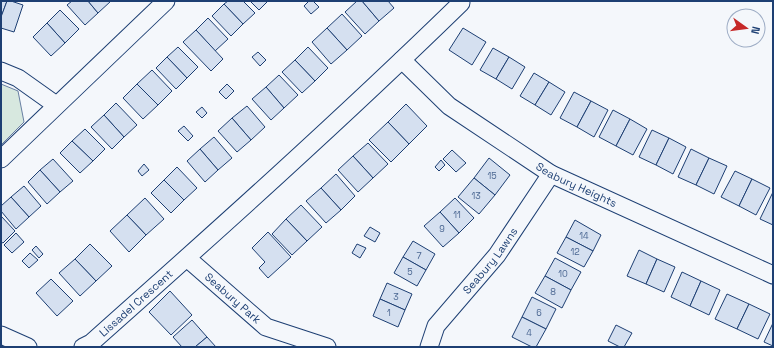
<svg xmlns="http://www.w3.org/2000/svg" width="774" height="348" viewBox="0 0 774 348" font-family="'Space Grotesk',sans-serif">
  <rect width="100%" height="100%" fill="#f4f7fb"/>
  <path fill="#d7e8df" stroke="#687fa3" d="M1 84 18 91 24 122 1 145Z"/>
  <g fill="#d5e0f0" stroke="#1d3f73">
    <path d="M1 1H7L1 17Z"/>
    <path d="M7 1H11L23 5 14 32 1 28V17Z"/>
    <path d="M72 1H88L98 13 85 25 67 5Z"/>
    <path d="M88 1H111L98 13Z"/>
    <path d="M228 1H243L255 13 243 24 224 4Z"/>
    <path d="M250 1H268L259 10Z"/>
    <path d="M309 1H313L319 7 311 14 304 6Z"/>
    <path d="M357 1H362L379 21 365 34 345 12Z"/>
    <path d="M362 1H388L394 8 379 21Z"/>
    <path d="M224 4 243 24 231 36 212 16Z"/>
    <path d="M60 10 79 29 65 43 47 23Z"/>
    <path d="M342 14 362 36 347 50 327 28Z"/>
    <path d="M208 18 228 39 215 51 196 30Z"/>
    <path d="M47 23 65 43 51 56 33 37Z"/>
    <path d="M327 28 347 50 331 64 312 42Z"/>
    <path d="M463 28 486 42 472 65 449 50Z"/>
    <path d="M196 30 223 59 211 71 183 42Z"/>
    <path d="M178 47 198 67 187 78 167 57Z"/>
    <path d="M308 47 328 68 315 81 295 60Z"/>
    <path d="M493 48 509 57 496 79 480 70Z"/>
    <path d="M258 52 266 60 260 66 252 57Z"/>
    <path d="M167 57 187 78 176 89 156 68Z"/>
    <path d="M509 57 525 67 512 89 496 79Z"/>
    <path d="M295 60 315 81 302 93 282 72Z"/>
    <path d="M152 70 172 91 158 105 137 84Z"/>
    <path d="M534 73 549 82 535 105 520 96Z"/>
    <path d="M279 75 298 95 284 108 266 87Z"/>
    <path d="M549 82 565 92 551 115 535 105Z"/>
    <path d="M137 84 158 105 143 119 123 98Z"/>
    <path d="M227 84 234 91 226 99 219 92Z"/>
    <path d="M266 87 284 108 271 120 252 99Z"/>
    <path d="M574 92 591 101 577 127 560 118Z"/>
    <path d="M591 101 608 110 594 137 577 127Z"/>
    <path d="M116 103 137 125 124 137 104 115Z"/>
    <path d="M406 104 427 126 409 144 388 122Z"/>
    <path d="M247 106 265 127 251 140 232 118Z"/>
    <path d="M202 107 207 113 202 118 196 112Z"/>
    <path d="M613 110 630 119 616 146 599 137Z"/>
    <path d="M104 115 124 137 112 149 91 127Z"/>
    <path d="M232 118 251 140 237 152 218 131Z"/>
    <path d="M630 119 647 129 633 155 616 146Z"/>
    <path d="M388 122 409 144 391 162 369 140Z"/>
    <path d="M184 126 193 136 188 141 178 131Z"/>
    <path d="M85 129 105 149 93 161 72 141Z"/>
    <path d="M652 130 669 138 656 165 639 157Z"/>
    <path d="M214 137 232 158 218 170 200 149Z"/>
    <path d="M669 138 686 147 673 174 656 165Z"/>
    <path d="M72 141 93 161 80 173 60 153Z"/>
    <path d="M368 143 388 164 373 178 353 156Z"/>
    <path d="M200 149 218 170 205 182 187 161Z"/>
    <path d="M691 149 709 158 696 185 678 177Z"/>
    <path d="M452 150 466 163 456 172 443 159Z"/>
    <path d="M353 156 373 178 358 192 338 170Z"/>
    <path d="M489 158 510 175 495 195 474 178Z"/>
    <path d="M709 158 727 166 714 194 696 185Z"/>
    <path d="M53 159 73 181 60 192 40 170Z"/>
    <path d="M441 160 445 165 439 171 435 167Z"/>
    <path d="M144 164 149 170 142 176 138 171Z"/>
    <path d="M177 167 197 188 184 200 164 180Z"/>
    <path d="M40 170 60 192 47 204 28 182Z"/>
    <path d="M735 171 752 179 739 206 721 197Z"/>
    <path d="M336 174 355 196 341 210 321 188Z"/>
    <path d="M474 178 495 195 479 214 458 197Z"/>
    <path d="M752 179 770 188 756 215 739 206Z"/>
    <path d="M164 180 184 200 171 213 151 193Z"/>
    <path d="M24 186 41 206 29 217 11 197Z"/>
    <path d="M321 188 341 210 326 223 306 201Z"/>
    <path d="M773 192V225L760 219Z"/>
    <path d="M11 197 29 217 16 229 1 211V206Z"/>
    <path d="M145 198 164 219 146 235 127 215Z"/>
    <path d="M455 198 474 218 459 233 440 212Z"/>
    <path d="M301 205 322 227 307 241 286 219Z"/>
    <path d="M440 212 459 233 443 247 424 226Z"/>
    <path d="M127 215 146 235 129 252 110 231Z"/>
    <path d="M1 216 15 231 3 243 1 242Z"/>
    <path d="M286 219 307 241 292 255 272 234Z"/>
    <path d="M575 220 601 235 593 251 566 237Z"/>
    <path d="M370 227 380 233 375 242 364 236Z"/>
    <path d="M268 232 291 257 268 278 259 268 265 262 252 248Z"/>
    <path d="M16 233 24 242 12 253 4 245Z"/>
    <path d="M566 237 593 251 584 267 557 253Z"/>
    <path d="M413 241 435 254 426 270 403 257Z"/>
    <path d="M90 244 112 266 96 281 75 259Z"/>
    <path d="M357 244 366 248 360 258 352 253Z"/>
    <path d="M36 246 43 254 39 258 32 250Z"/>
    <path d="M639 250 657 259 646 284 627 276Z"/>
    <path d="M30 253 38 260 29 268 22 261Z"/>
    <path d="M403 257 426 270 417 286 394 273Z"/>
    <path d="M555 258 581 272 571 290 545 276Z"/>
    <path d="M75 259 96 281 80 296 59 273Z"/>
    <path d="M657 259 675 267 664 292 646 284Z"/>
    <path d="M682 272 701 281 690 306 671 297Z"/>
    <path d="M545 276 571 290 562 308 535 293Z"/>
    <path d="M51 279 73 301 57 316 36 293Z"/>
    <path d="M701 281 720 290 709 315 690 306Z"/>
    <path d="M387 283 412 294 405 310 380 299Z"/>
    <path d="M170 291 192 315 171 335 149 312Z"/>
    <path d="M727 294 749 304 737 329 715 319Z"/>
    <path d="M532 297 556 309 546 329 522 317Z"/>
    <path d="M380 299 405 310 398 327 373 316Z"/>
    <path d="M749 304 770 314 758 339 737 329Z"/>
    <path d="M522 317 546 329 536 347H532L512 337Z"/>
    <path d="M192 320 207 337 195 347H182L173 337Z"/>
    <path d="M773 323V346L764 342Z"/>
    <path d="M616 325 632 333 624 347H620L608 341Z"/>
    <path d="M207 337 216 347H195Z"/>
  </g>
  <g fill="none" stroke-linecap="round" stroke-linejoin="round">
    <g stroke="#1d3f73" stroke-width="19">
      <g id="minor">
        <path id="s1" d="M402 60 449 106 551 174 773 275"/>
        <path d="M1 71 18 78 56 105"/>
        <path d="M1 159 166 1"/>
        <path id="s2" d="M187 258 266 327 327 347"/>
        <path d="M1 335 28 347"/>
        <path id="s3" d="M83 347 91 343C216 232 341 120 461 3"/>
        <path id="s4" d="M429 347 436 326 497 255 551 174"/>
      </g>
    </g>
    <use href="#minor" stroke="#f4f7fb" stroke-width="17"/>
  </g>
  <g text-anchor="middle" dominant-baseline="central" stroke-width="3" stroke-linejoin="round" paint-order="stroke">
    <g font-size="9" fill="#4b6792">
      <text x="492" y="176">15</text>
      <text x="476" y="196">13</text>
      <text x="457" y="215">11</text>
      <text x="442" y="229">9</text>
      <text x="584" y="236">14</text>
      <text x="575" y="252">12</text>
      <text x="419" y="256">7</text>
      <text x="410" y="272">5</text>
      <text x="563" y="274">10</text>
      <text x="553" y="292">8</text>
      <text x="396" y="297">3</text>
      <text x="389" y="313">1</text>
      <text x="539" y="313">6</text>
      <text x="529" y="333">4</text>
    </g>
    <g font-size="11" fill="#1d3f73" stroke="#f4f7fb">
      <text stroke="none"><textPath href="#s1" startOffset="216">Seabury Heights</textPath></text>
      <text stroke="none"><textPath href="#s4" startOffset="107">Seabury Lawns</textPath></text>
      <text stroke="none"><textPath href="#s2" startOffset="61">Seabury Park</textPath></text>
      <text stroke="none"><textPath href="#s3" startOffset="69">Lissadel Crescent</textPath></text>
    </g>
  </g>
  <rect width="774" height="348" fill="none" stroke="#1d3f73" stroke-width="4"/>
  <g transform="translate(746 28) rotate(104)"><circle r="19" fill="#f4f7fb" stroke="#9eadc5"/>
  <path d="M0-3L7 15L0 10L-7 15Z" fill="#c62828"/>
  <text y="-6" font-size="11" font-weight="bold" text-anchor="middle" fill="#1d3f73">N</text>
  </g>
</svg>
